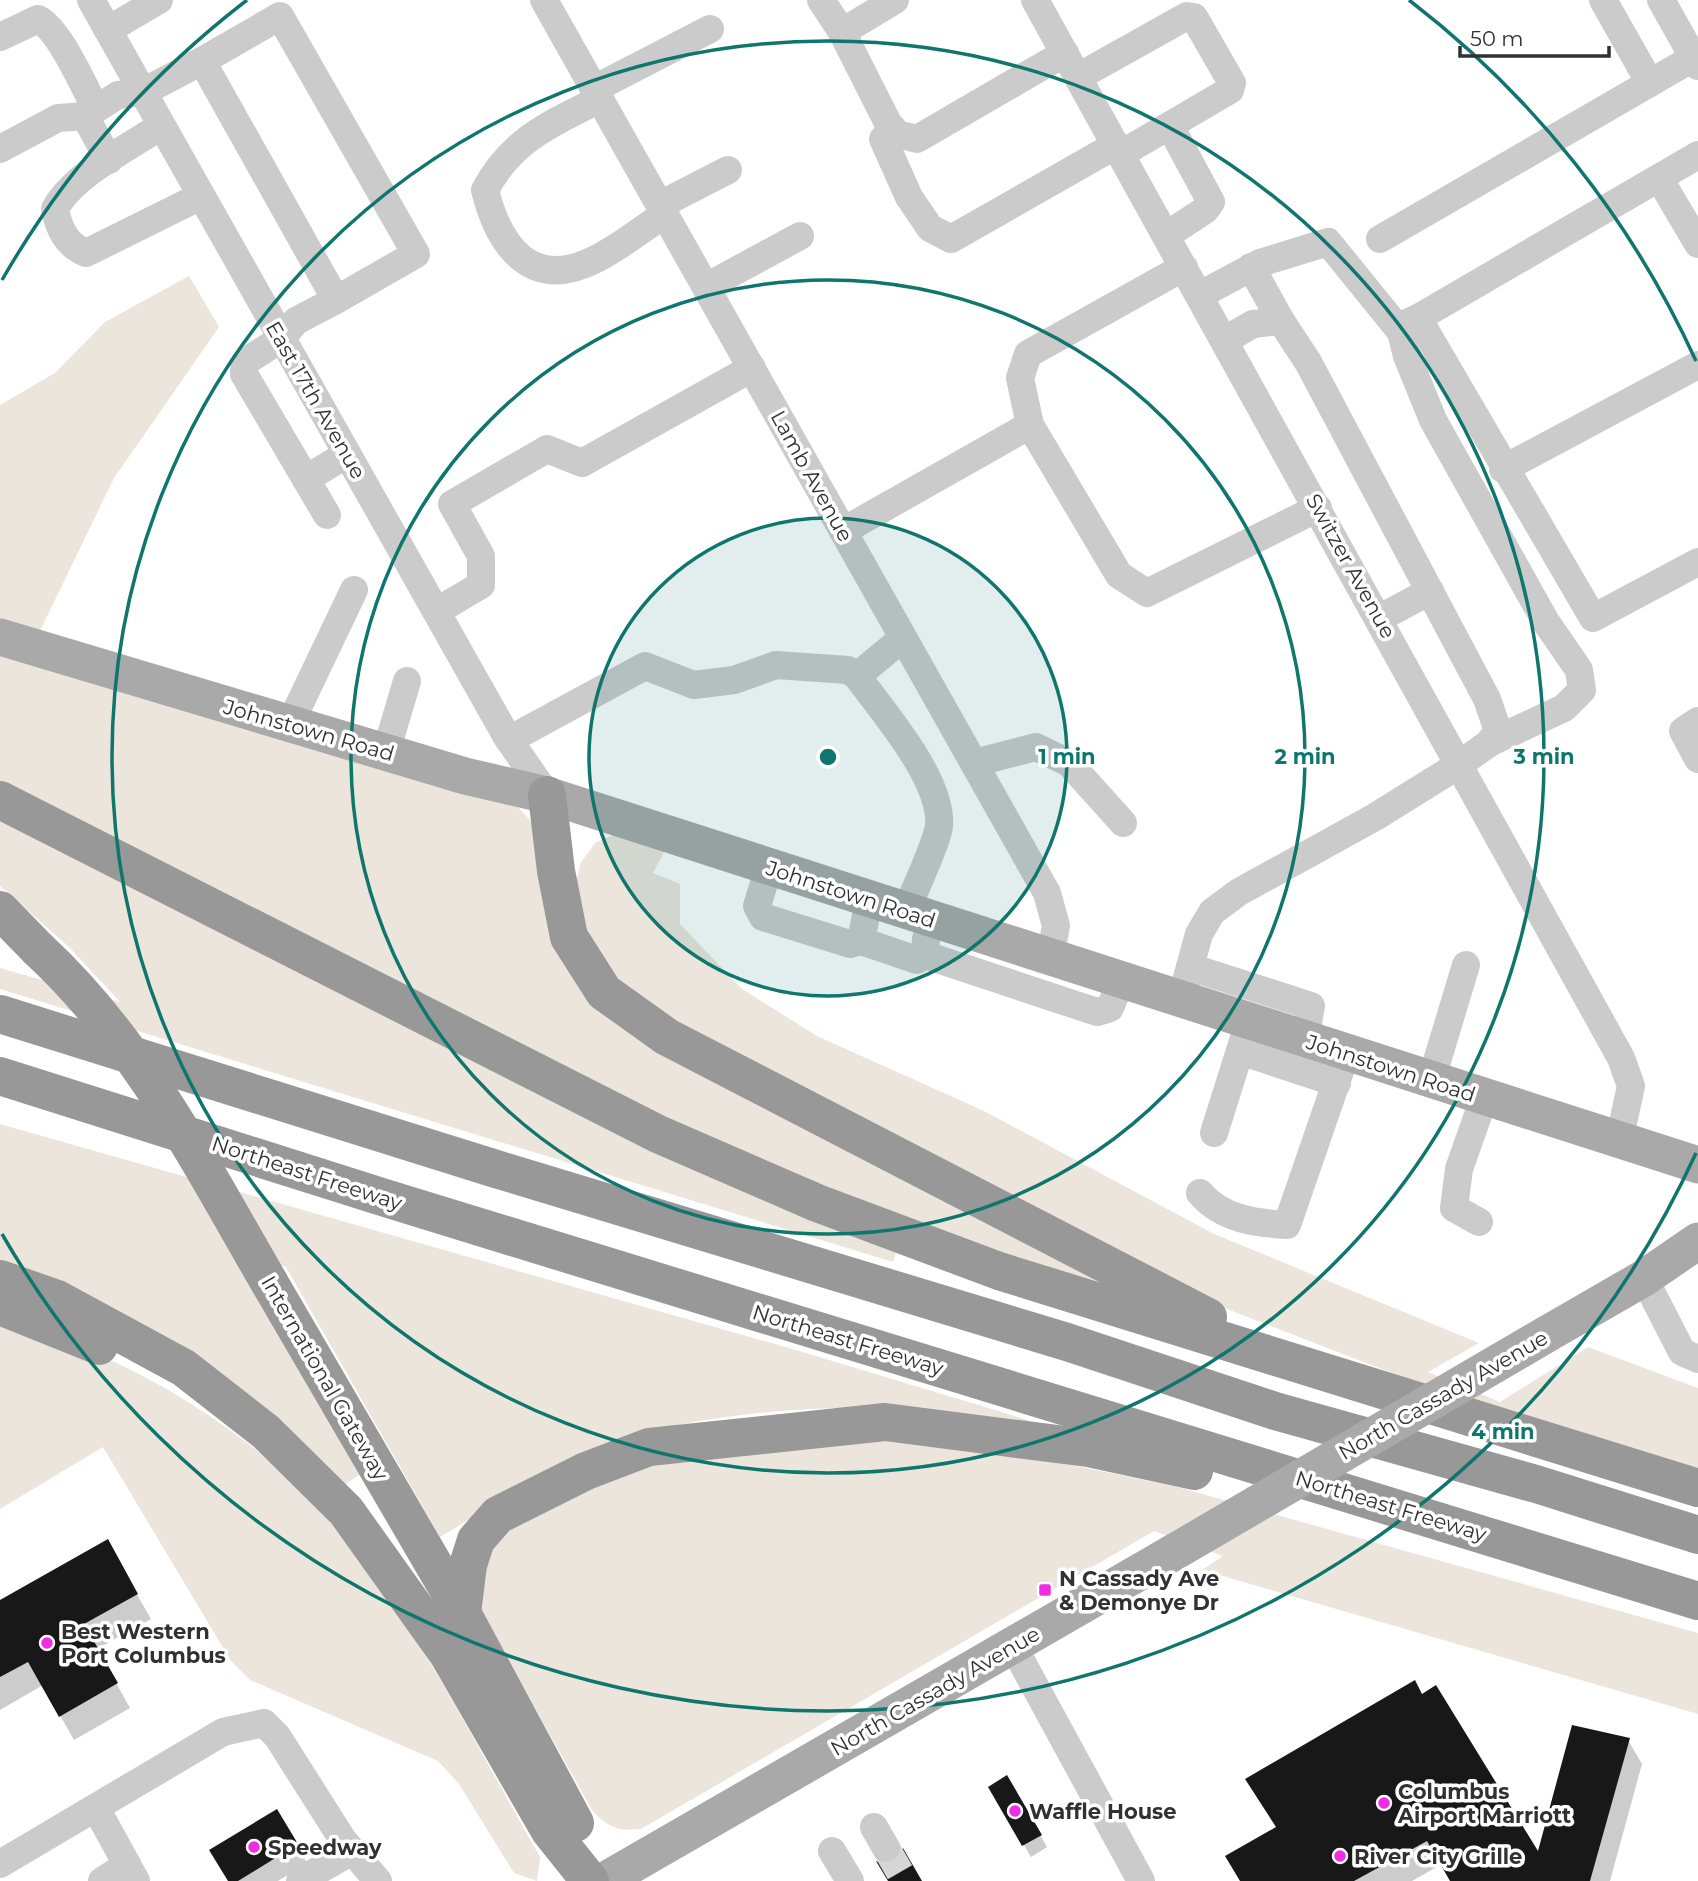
<svg xmlns="http://www.w3.org/2000/svg" width="1698" height="1881" viewBox="0 0 1698 1881" font-family="Montserrat,sans-serif">
  <rect width="100%" height="100%" fill="#fff"/>
  <g fill="#ece5dc">
    <path d="M189 276 219 327 114 478 38 635 0 623V405L55 373 105 322Z"/>
    <path d="M0 653 517 806 530 820 538 837 559 954 1135 1295 1006 1263 620 1102 0 783Z"/>
    <path d="M0 811 898 1246 893 1262 0 989V968L120 1002 69 947 0 886Z"/>
    <path d="M614 835 665 850 653 873 680 884V924L742 989 817 1036 984 1111 1214 1234 1479 1343 1428 1372 1500 1402 1588 1347 1698 1388V1474L1397 1375 1222 1307 633 1002 595 960 575 886 581 862 596 842Z"/>
    <path d="M0 1124 796 1350 1028 1420 1026 1429C995 1423 963 1415 932 1411 832 1401 662 1414 572 1458 527 1481 484 1511 440 1537L286 1267 232 1252 360 1474 343 1486 283 1422 211 1368 0 1266Z"/>
    <path d="M0 1323C91 1343 176 1388 250 1445 263 1456 279 1466 291 1478 398 1584 466 1728 540 1857L537 1881 514 1873 459 1784 438 1761 250 1680 231 1661 103 1447 0 1509Z"/>
    <path d="M895 1438 1000 1450 1177 1487 1698 1633V1714L1202 1570 1223 1556 1154 1531 641 1829C619 1832 607 1827 592 1810L482 1613 478 1597 485 1559 501 1535 562 1498 666 1460Z"/>
  </g>
  <g fill="#0003">
    <path d="M107 1542 151 1619 97 1649 130 1708 74 1740 43 1685 0 1710V1602Z"/>
    <path d="M1422 1696 1538 1855 1628 1740 1642 1764 1610 1881H1452L1442 1864 1412 1881H1241L1277 1828Z"/>
    <path d="M1007 1778 1047 1847 1031 1857 990 1787Z"/>
    <path d="M276 1811 307 1863 278 1881H229Z"/>
  </g>
  <g fill="#181818">
    <path d="M108 1539 138 1594 84 1624 118 1683 59 1717 28 1662 0 1677V1600Z"/>
    <path d="M1415 1680 1422 1694 1436 1685 1538 1851 1572 1725 1630 1738 1590 1881H1450L1427 1841 1354 1881H1240L1225 1856 1276 1827 1245 1779Z"/>
    <path d="M1007 1775 1042 1835 1022 1846 988 1787Z"/>
    <path d="M277 1809 298 1844 238 1881H228L209 1850Z"/>
    <path d="M903 1848 922 1881H888L876 1861 885 1865 894 1863 900 1857Z"/>
  </g>
  <g fill="none" stroke-linecap="round" stroke-linejoin="round">
    <path stroke="#d6d6d6" stroke-width="28" stroke-dasharray="28 14" stroke-linecap="butt" d="M886 1848 905 1881"/>
    <g stroke="#cbcbcb" stroke-width="28">
      <path d="M91 0 507 737 547 795"/>
      <path d="M544 0 1047 893 1056 926 1050 958"/>
      <path d="M821 0 842 32 895 0"/>
      <path d="M1035 0 1621 1058 1631 1086 1619 1141"/>
      <path d="M1603 0 1650 83"/>
      <path d="M1661 0 1698 66"/>
      <path d="M108 30 159 0"/>
      <path d="M842 32 888 123 897 134 917 139 1065 53"/>
      <path d="M0 37 38 19C60 30 84 87 96 109"/>
      <path d="M202 61 280 16 416 254 336 300"/>
      <path d="M1078 77 1187 16 1194 17 1232 83 1230 90 1121 154"/>
      <path d="M594 89 710 29"/>
      <path d="M600 99C552 123 511 140 485 190 499 247 532 292 596 259 620 247 642 229 665 214"/>
      <path d="M161 126C129 147 73 175 55 209 59 230 67 245 86 253L201 196"/>
      <path d="M893 129 883 139 909 197 930 228 951 239 1116 145"/>
      <path d="M0 149 58 118 85 116"/>
      <path d="M1698 155 1418 318 1593 618 1698 562"/>
      <path d="M109 160 85 116 118 95 143 92 202 61 336 300 296 321 281 339 245 362 244 374 327 515"/>
      <path d="M1659 178 1698 244"/>
      <path d="M660 205 728 170"/>
      <path d="M1167 235 1205 210 1211 202 1170 126"/>
      <path d="M1380 239 1693 58"/>
      <path d="M1184 267 1028 354 1020 378 1030 425 1119 575 1147 593 1318 508"/>
      <path d="M1251 267 1281 321"/>
      <path d="M706 287 800 236"/>
      <path d="M1200 295 1260 263 1328 242 1401 332"/>
      <path d="M1418 318 1407 323 1401 332 1407 356 1433 420 1546 622 1579 670 1582 690 1564 708 1489 743"/>
      <path d="M1503 469 1698 365"/>
      <path d="M306 479 347 454"/>
      <path d="M843 531 1030 425"/>
      <path d="M437 611 481 585V556L452 504 547 449 582 463 752 368"/>
      <path d="M1380 618 1430 591"/>
      <path d="M903 638 857 676C883 712 943 780 939 826 937 843 913 893 906 912"/>
      <path d="M1698 721 1683 731 1698 759"/>
      <path d="M290 724 354 590"/>
      <path d="M509 740 645 666 694 685 734 680 776 665 848 670 857 676"/>
      <path d="M386 752 407 681"/>
      <path d="M974 763 1036 747 1069 763 1123 823"/>
      <path d="M769 867 757 906 763 917 850 944 861 941 869 900"/>
      <path d="M861 941 917 960 925 955 926 939"/>
      <path d="M925 955 1097 1012 1110 1008 1121 981"/>
      <path d="M1190 967 1311 1006 1305 1040"/>
      <path d="M1181 1000 1199 934 1212 912 1239 892 1375 817 1460 764 1488 744 1498 731 1487 699 1308 362 1281 321 1253 324 1225 340"/>
      <path d="M1240 1051 1337 1083"/>
      <path d="M1431 1081 1466 965"/>
      <path d="M1214 1133 1249 1022"/>
      <path d="M1200 1193C1222 1219 1255 1223 1287 1225L1346 1054"/>
      <path d="M1479 1222 1454 1208 1459 1169 1484 1098"/>
      <path d="M1644 1278 1682 1352 1698 1359"/>
      <path d="M1013 1646 1141 1881"/>
      <path d="M96 1808 136 1881"/>
      <path d="M874 1827 886 1848"/>
      <path d="M832 1851 850 1881"/>
      <path d="M0 1864 223 1732 264 1723 277 1736 343 1840 378 1881"/>
      <path d="M102 1881 127 1865"/>
      <path d="M300 1881 352 1851"/>
    </g>
    <g stroke="#a9a9a9" stroke-width="37">
      <path d="M0 637 465 776 547 795 1698 1165"/>
      <path d="M1547 1334 1644 1278 1698 1241"/>
      <path d="M604 1881 1164 1558"/>
    </g>
    <g stroke="#989898" stroke-width="38">
      <path d="M547 795 556 871 569 937 604 992 667 1037 1208 1317"/>
      <path d="M0 800 658 1134 817 1203 999 1271 1698 1488"/>
      <path d="M0 910 38 949"/>
      <path d="M0 1014 496 1169 1067 1342 1275 1411 1536 1484 1698 1535"/>
      <path d="M0 1076 382 1197 1698 1601"/>
      <path d="M0 1279 57 1299 184 1368 266 1432 346 1511 448 1654 550 1831 590 1881"/>
      <path d="M269 1282 462 1613 575 1823"/>
      <path d="M0 1306 99 1346"/>
      <path d="M462 1613 468 1565 476 1540 498 1515 586 1471 649 1447 885 1422 1088 1448 1194 1471"/>
    </g>
    <path stroke="#a9a9a9" stroke-width="37" d="M1164 1558 1547 1334"/>
    <path stroke="#989898" stroke-width="38" d="M38 949C139 1042 201 1165 269 1282"/>
  </g>
  <circle cx="828" cy="757" r="239" fill="#0f766e" fill-opacity=".12"/>
  <g fill="none" stroke="#0f766e" stroke-width="3.5">
    <circle cx="828" cy="757" r="239"/>
    <circle cx="828" cy="757" r="477"/>
    <circle cx="828" cy="757" r="716"/>
    <path d="M1696 1153A954 954 0 0 1 2 1234M2 280A954 954 0 0 1 247 0M1409 0A954 954 0 0 1 1696 361"/>
  </g>
  <g fill="#f02ce5" stroke="#fff" stroke-width="2.5">
    <rect x="1038" y="1583" width="14" height="14" rx="3.5"/>
    <circle cx="47" cy="1643" r="7"/>
    <circle cx="1384" cy="1803" r="7"/>
    <circle cx="1015" cy="1811" r="7"/>
    <circle cx="254" cy="1847" r="7"/>
    <circle cx="1340" cy="1856" r="7"/>
  </g>
  <g text-anchor="middle" dominant-baseline="central" stroke-width="7" stroke-linejoin="round" paint-order="stroke">
    <g font-size="21" fill="#313131" stroke="#fff">
      <text transform="translate(316 400) rotate(60)">East 17th Avenue</text>
      <text transform="translate(812 476) rotate(61)">Lamb Avenue</text>
      <text transform="translate(1351 566) rotate(61)">Switzer Avenue</text>
      <text transform="translate(309 730) rotate(16)">Johnstown Road</text>
      <text transform="translate(851 894) rotate(18)">Johnstown Road</text>
      <text transform="translate(1391 1068) rotate(18)">Johnstown Road</text>
      <text transform="translate(307 1173) rotate(18)">Northeast Freeway</text>
      <text transform="translate(848 1340) rotate(17)">Northeast Freeway</text>
      <text transform="translate(325 1378) rotate(60)">International Gateway</text>
      <text transform="translate(1443 1395) rotate(-30)">North Cassady Avenue</text>
      <text transform="translate(1391 1506) rotate(17)">Northeast Freeway</text>
      <text transform="translate(935 1691) rotate(-30)">North Cassady Avenue</text>
    </g>
    <g font-size="21" font-weight="bold" fill="#313131" stroke="#fff" text-anchor="start">
      <text x="1059" y="1578">N Cassady Ave<tspan x="1059" dy="24">&amp; Demonye Dr</tspan></text>
      <text x="61" y="1631">Best Western<tspan x="61" dy="24">Port Columbus</tspan></text>
      <text x="1398" y="1791">Columbus<tspan x="1398" dy="24">Airport Marriott</tspan></text>
      <text x="1029" y="1811">Waffle House</text>
      <text x="268" y="1847">Speedway</text>
      <text x="1354" y="1856">River City Grille</text>
    </g>
  </g>
  <circle cx="828" cy="757" r="10" fill="#0f766e" stroke="#fff" stroke-width="3.5"/>
  <g font-size="21" text-anchor="middle" font-weight="bold" fill="#0f766e" stroke="#fff" stroke-width="7" stroke-linejoin="round" paint-order="stroke">
    <text x="1067" y="764">1 min</text>
    <text x="1305" y="764">2 min</text>
    <text x="1544" y="764">3 min</text>
    <text x="1503" y="1439">4 min</text>
  </g>
  <path d="M1460 46v10h149v-10" fill="none" stroke="#313131" stroke-width="3.5"/>
  <text x="1470" y="46" font-size="21" fill="#313131" stroke="#ffffff" stroke-width="5" paint-order="stroke">50 m</text>
</svg>
